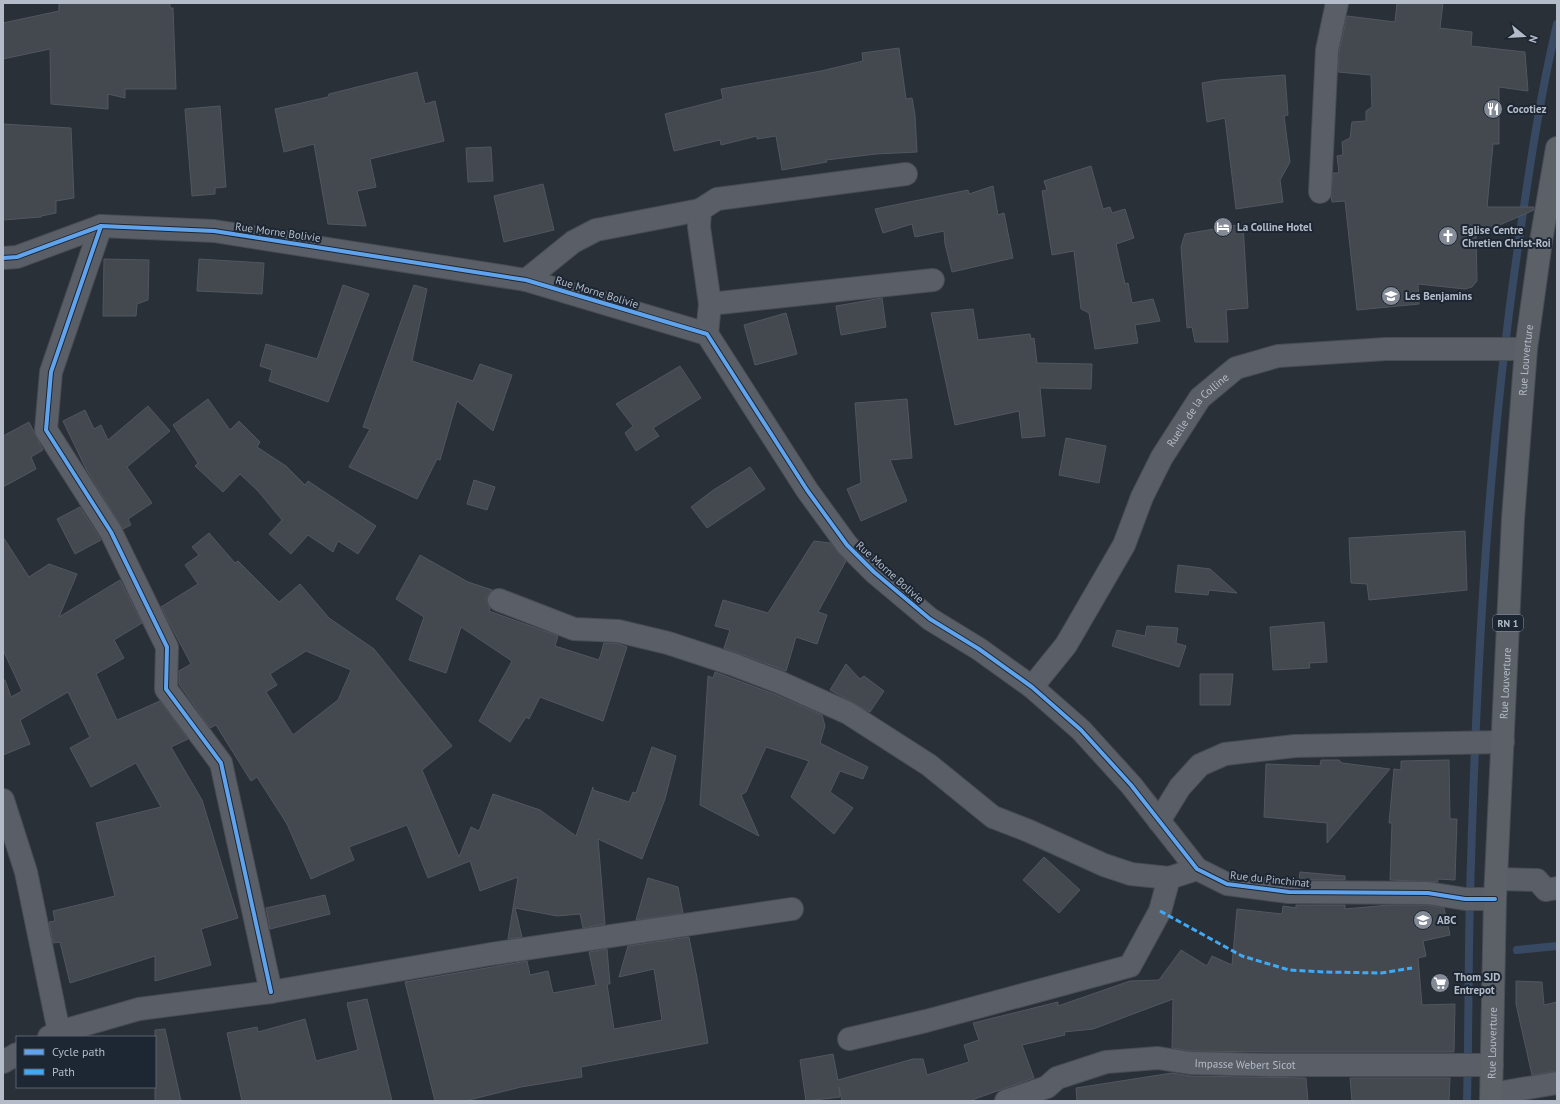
<svg xmlns="http://www.w3.org/2000/svg" width="1560" height="1104" viewBox="0 0 1560 1104" font-family="'PT Sans',sans-serif">
  <rect width="100%" height="100%" fill="#2a3038"/>
  <g fill="none" stroke-linecap="round" stroke-linejoin="round">
    <g stroke="#384963" stroke-width="8">
      <path d="M1517 950 1557 946"/>
      <path d="M1467 1101C1469 1021 1468 941 1471 862 1477 659 1488 456 1517 254 1528 178 1539 100 1557 24"/>
    </g>
  </g>
  <g fill="#444950" stroke="#52575f" fill-rule="evenodd">
    <path d="M59 3H170V8H173L176 89H125V98L108 94V109L51 104 50 49 3 59V23L59 11Z"/>
    <path d="M1397 3H1443L1440 28 1472 32 1471 46 1525 52 1528 91 1499 87V144H1493L1487 207H1534V210L1495 227 1494 233 1476 234 1477 281 1472 287 1465 289 1418 284 1419 304 1357 310 1345 201 1332 202 1331 196 1333 173H1339L1337 156 1343 155 1342 142 1350 138 1352 122 1366 121V111L1372 107 1371 75 1338 72 1339 52 1347 16 1395 22Z"/>
    <path d="M899 48 906 99 912 98 915 115 917 152 876 154 826 160 827 162 782 170 776 136 757 139V136L721 145 720 140 674 151 665 114 723 99 721 89 821 71 863 61 862 53Z"/>
    <path d="M417 72 425 104 435 101 444 141 370 159 376 187 357 191 366 226 328 224 314 144 284 152 275 109 328 97 329 94Z"/>
    <path d="M1285 75 1288 115 1284 116 1290 162 1280 180 1283 202 1236 209 1225 118 1207 122 1202 83 1218 80Z"/>
    <path d="M220 106 226 187 215 188V194L192 196 185 109Z"/>
    <path d="M3 124 71 128 74 198 56 201V213L41 216V217L3 220Z"/>
    <path d="M491 147 493 181 468 182 466 148Z"/>
    <path d="M1091 166 1103 209 1110 207 1112 213 1125 209 1134 238 1116 244 1125 284 1128 283 1132 303 1153 299 1160 321 1135 325 1138 343 1095 349 1089 313 1081 309 1074 251 1052 255 1042 191 1047 190 1044 181Z"/>
    <path d="M543 184 554 230 504 242 494 196Z"/>
    <path d="M993 186 998 215 1004 213 1013 258 952 272 945 244 944 231 915 237 912 224 883 233 875 209 968 190 969 194Z"/>
    <path d="M1243 224 1248 308 1226 310 1228 342H1195L1192 327 1187 328 1181 247 1185 234Z"/>
    <path d="M104 259 149 260 148 300 137 304 136 316H103Z"/>
    <path d="M199 259 264 263 262 294 197 291Z"/>
    <path d="M343 285 369 294 328 402 269 381 272 370 260 366 266 344 317 359Z"/>
    <path d="M414 285 427 289 412 361 473 381 480 364 512 375 493 431 457 401 440 460 437 459 417 499 349 467 370 429 363 427Z"/>
    <path d="M882 298 886 327 841 335 836 306Z"/>
    <path d="M973 309 978 340 1030 334 1031 339 1034 338 1037 363 1092 364 1091 389 1040 388 1045 436 1022 438 1019 411 955 425 931 313Z"/>
    <path d="M786 313 797 354 755 365 744 325Z"/>
    <path d="M680 366 701 398 653 428 659 436 636 451 625 433 633 426 616 404Z"/>
    <path d="M208 399 230 430 239 421 260 442 257 447 286 466 305 485 308 481 376 526 358 554 338 541 333 552 308 535 291 554 269 534 282 520 258 491 240 474 223 492 195 466 198 463 173 425Z"/>
    <path d="M907 399 912 458 890 460 907 501 861 521 847 489 861 483 855 403Z"/>
    <path d="M148 406 170 431 127 467 152 503 128 519 131 525 123 529 86 469 63 421 85 410 94 429 101 425 108 440Z"/>
    <path d="M29 422 43 450 31 457 36 469 3 487V436Z"/>
    <path d="M1066 438 1106 446 1099 483 1059 475Z"/>
    <path d="M750 467 765 489 707 528 691 507 712 491Z"/>
    <path d="M474 480 495 487 487 510 467 504Z"/>
    <path d="M80 507 101 540 75 554 57 519Z"/>
    <path d="M1465 531 1467 590 1369 600 1367 584 1351 583 1349 538Z"/>
    <path d="M209 533 235 563 238 561 279 602 300 584 329 618 374 649 452 746 422 770 459 857 471 827 479 831 493 794 540 810 576 836 593 787V790L629 802 633 792 636 793 652 747 676 756 665 799 642 859 598 839 605 924 583 928 580 914 557 916 515 908 522 937 508 939 518 877 480 891 470 861 428 878 407 825 349 847 354 860 311 879 287 824 257 777 251 781 216 725 210 728 179 684V671L191 664 161 607 198 584 185 565 199 555 192 547ZM306 651 351 670 338 700 293 735 266 692 277 685 270 674Z"/>
    <path d="M3 537 29 577 49 564 77 574 59 617 120 580 142 623 114 640 124 658 96 674 117 720 160 701 188 739 171 747 202 800 238 918 201 929 211 965 155 981V956L70 983 60 942 53 943 49 922 55 921 53 911 115 896 96 823 161 807 136 763 91 787 70 748 90 737 68 692 20 720 30 744 3 755V680H5L11 697 22 691 3 650Z"/>
    <path d="M814 541 830 543 846 561 818 612 827 615 817 644 796 637 786 671 724 648 730 630 715 626 723 600 768 613Z"/>
    <path d="M420 555 468 582 492 590 487 596V602L490 609 489 611 558 636 555 646 599 660 604 643H615L627 647 603 721 540 697 529 719 526 717 510 742 479 721 512 661 461 627 446 673 409 660 424 617 396 599Z"/>
    <path d="M1178 565 1210 569 1237 593 1209 590 1208 595 1175 592Z"/>
    <path d="M1324 622 1327 662 1309 663 1310 668 1273 670 1270 627Z"/>
    <path d="M1147 626 1178 628 1176 643 1186 646 1179 667 1112 646 1117 630 1145 636Z"/>
    <path d="M846 664 860 679 864 676 884 691 870 712 830 690Z"/>
    <path d="M715 672 774 694 822 715 825 726 820 743 868 767 863 779 840 771 830 792 853 808 834 834 791 797 809 761 766 747 746 792 741 795 759 836 700 805 708 676 713 678Z"/>
    <path d="M1200 674H1233L1230 705H1200Z"/>
    <path d="M1321 760H1339L1342 763 1390 769 1327 843V823L1264 817 1266 764 1320 766Z"/>
    <path d="M1449 760 1450 819H1457L1455 880 1437 879 1438 882 1390 880 1392 823H1389L1394 769 1401 770V761Z"/>
    <path d="M1044 857 1080 890 1059 913 1023 880Z"/>
    <path d="M1300 872 1345 876V880H1299Z"/>
    <path d="M648 878 678 887 683 913 636 920Z"/>
    <path d="M325 895 330 914 270 929 266 908Z"/>
    <path d="M1296 905H1345V909L1389 905H1427L1444 908 1450 935 1423 941 1426 956 1418 958 1422 1005 1455 1004 1454 1052H1268L1191 1051 1172 1048 1173 999 1093 1029 1064 1032 1065 1035 1022 1045 1034 1078 969 1101H842L839 1087 840 1097 806 1101 800 1060 833 1054 838 1080 913 1059H923L927 1075 969 1062 964 1045 979 1040 973 1023 1058 1002V1006L1130 981 1159 980 1181 950 1207 966 1212 956 1232 965 1237 909 1282 914 1283 906 1296 908Z"/>
    <path d="M689 937 697 978 708 1043 581 1067 582 1077 521 1087 465 1101H435L405 982 527 961 530 975 548 971 553 993 596 985 589 952 607 949 610 984H607L614 1029 662 1020 654 969 619 977 628 946Z"/>
    <path d="M1516 981 1542 982 1544 1005 1557 1002V1071L1532 1075 1516 1004Z"/>
    <path d="M367 999 392 1101H242L227 1033 257 1027 258 1032 305 1019 316 1061 358 1050 347 1003Z"/>
    <path d="M165 1029 181 1101H155V1030Z"/>
    <path d="M1172 1073 1190 1076 1306 1078 1308 1101H1077L1076 1088Z"/>
    <path d="M1350 1078H1450L1449 1101H1352Z"/>
  </g>
  <g fill="none" stroke-linecap="round" stroke-linejoin="round">
    <g stroke="#484c53" stroke-width="24">
      <g id="minor">
        <path d="M1320 192 1327 50 1337 3"/>
        <path d="M101 226 51 372 46 430 111 532 167 647 166 689 221 763 271 992"/>
        <path d="M3 258 17 257 101 226 214 231 526 280 707 334 807 490 847 545 874 572 930 619 979 649 1032 687 1081 730 1131 785 1197 869 1227 884 1289 892 1428 893 1465 899H1495"/>
        <path d="M526 280 573 242 596 230 700 210"/>
        <path d="M710 304 933 280"/>
        <path d="M707 334 710 304 699 227 700 210 717 199 906 174"/>
        <path d="M499 600 574 629 618 631 668 643 732 664 779 682 848 713 929 765 993 817 1029 831 1104 865 1131 874 1169 878 1197 869"/>
        <path id="s1" d="M1032 687 1066 645 1124 545 1142 497 1162 457 1200 398 1236 368 1278 356 1386 349H1526"/>
        <path d="M3 800 26 872 59 1032"/>
        <path d="M1159 821 1180 787 1200 765 1225 754 1295 746 1503 742"/>
        <path d="M1496 879 1537 880 1546 890 1557 888"/>
        <path d="M49 1037 59 1032 139 1009 271 992 491 954 792 909"/>
        <path d="M849 1039 926 1021 1130 966 1160 911 1169 878"/>
        <path d="M3 1062 17 1054"/>
        <path d="M1492 1094 1557 1083"/>
        <path id="s2" d="M1006 1101 1047 1087 1057 1078 1106 1062 1158 1058 1190 1063 1268 1065H1492"/>
      </g>
    </g>
    <g stroke="#484c55" stroke-width="24">
      <g id="primary">
        <path id="s3" d="M1491 1101 1495 899 1513 519 1526 349 1541 241 1557 148"/>
      </g>
    </g>
    <use href="#minor" stroke="#5a5e66" stroke-width="22"/>
    <use href="#primary" stroke="#5c6168" stroke-width="22"/>
    <path stroke="#3fa9f5" stroke-width="3" stroke-dasharray="6 3" stroke-linecap="butt" d="M1160 911 1242 956 1289 970 1324 972 1381 973 1412 968"/>
    <g stroke="#1d2633" stroke-width="6">
      <g id="cycleway">
        <path d="M101 226 51 372 46 430 111 532 167 647 166 689 221 763 271 992"/>
        <path d="M3 258 17 257 101 226 214 231 526 280 707 334 807 490 847 545 874 572 930 619 979 649 1032 687 1081 730 1131 785 1197 869 1227 884 1289 892 1428 893 1465 899H1495"/>
      </g>
    </g>
    <use href="#cycleway" stroke="#60a3ed" stroke-width="4"/>
  </g>
  <defs>
    <g id="restaurant-disc" transform="scale(1)"><circle r="9.5" fill="#848b96" stroke="#1d2633"/><path d="M-5-6h1v4h1v-4h1v4h1v-4h1v5L-1.5 .5V6h-2V.5L-5-1ZM5-6V6H3V1.5H1.5Q1.5-4 5-6Z" fill="#fff"/></g>
    <g id="hotel-disc" transform="scale(1)"><circle r="9.5" fill="#848b96" stroke="#1d2633"/><path d="M-6-4.5h1.5V1H6V5H4.5V3h-9V5H-6ZM-4 0a1.8 1.8 0 1 1 3.6 0ZM.5 0V-2.5h3Q6-2.5 6 0Z" fill="#fff"/></g>
    <g id="church-disc" transform="scale(1)"><circle r="9.5" fill="#848b96" stroke="#1d2633"/><path d="M-1.2-6h2.4v3.5h3.3v2.4h-3.3V6h-2.4V-.1h-3.3v-2.4h3.3Z" fill="#fff"/></g>
    <g id="school-disc" transform="scale(1)"><circle r="9.5" fill="#848b96" stroke="#1d2633"/><path d="M0-5L7-2L0 1L-7-2ZM-4 1L0 2.5L4 1V4Q0 6-4 4Z" fill="#fff"/></g>
    <g id="university-disc" transform="scale(1)"><circle r="9.5" fill="#848b96" stroke="#1d2633"/><path d="M0-5L7-2L0 1L-7-2ZM-4 1L0 2.5L4 1V4Q0 6-4 4Z" fill="#fff"/></g>
    <g id="supermarket-disc" transform="scale(1)"><circle r="9.5" fill="#848b96" stroke="#1d2633"/><path d="M-6-5.5h2.5l.6 2H6L4.5 2H-2.5L-4.4-4H-6ZM-1.5 3.2a1.3 1.3 0 1 0 .1 0ZM3 3.2a1.3 1.3 0 1 0 .1 0Z" fill="#fff"/></g>
  </defs>
  <g fill-rule="evenodd">
    <use href="#restaurant-disc" x="1493" y="109"/>
    <use href="#hotel-disc" x="1223" y="227"/>
    <use href="#church-disc" x="1448" y="236"/>
    <use href="#school-disc" x="1391" y="296"/>
    <use href="#university-disc" x="1423" y="920"/>
    <use href="#supermarket-disc" x="1440" y="983"/>
  </g>
  <g text-anchor="middle" dominant-baseline="central" stroke-width="4" stroke-linejoin="round" paint-order="stroke">
    <rect fill="#1d2633" stroke="#878f9c" stroke-width="1" x="1493" y="615" width="30" height="16" rx="3"/>
    <g font-size="10" font-weight="bold" fill="#b4bcc9">
      <text x="1508" y="623">RN 1</text>
    </g>
    <g font-size="11" font-weight="bold" fill="#b4bcc9" stroke="#1d2633" text-anchor="start">
      <text x="1507" y="109">Cocotiez</text>
      <text x="1237" y="227">La Colline Hotel</text>
      <text x="1462" y="230">Eglise Centre<tspan x="1462" dy="13">Chretien Christ-Roi</tspan></text>
      <text x="1405" y="296">Les Benjamins</text>
      <text x="1437" y="920">ABC</text>
      <text x="1454" y="977">Thom SJD<tspan x="1454" dy="13">Entrepot</tspan></text>
    </g>
    <g font-size="11" fill="#b4bcc9" stroke="#1d2633">
      <text transform="translate(278 232) rotate(8)">Rue Morne Bolivie</text>
      <text transform="translate(597 292) rotate(17)">Rue Morne Bolivie</text>
      <text stroke="none"><textPath href="#s3" startOffset="742">Rue Louverture</textPath></text>
      <text stroke="none"><textPath href="#s1" startOffset="325">Ruelle de la Colline</textPath></text>
      <text transform="translate(890 572) rotate(42)">Rue Morne Bolivie</text>
      <text stroke="none"><textPath href="#s3" startOffset="418">Rue Louverture</textPath></text>
      <text transform="translate(1270 879) rotate(6)">Rue du Pinchinat</text>
      <text stroke="none"><textPath href="#s3" startOffset="58">Rue Louverture</textPath></text>
      <text stroke="none"><textPath href="#s2" startOffset="248">Impasse Webert Sicot</textPath></text>
    </g>
  </g>
  <rect width="1560" height="1104" fill="none" stroke="#b4bcc9" stroke-width="8"/>
  <rect x="16" y="1036" width="140" height="52" fill="#1d2633" stroke="#59626f"/>
  <rect x="24" y="1049" width="20" height="6" fill="#60a3ed" stroke="#59626f"/>
  <text x="52" y="1056" font-size="12" fill="#b4bcc9">Cycle path</text>
  <rect x="24" y="1069" width="20" height="6" fill="#3fa9f5" stroke="#59626f"/>
  <text x="52" y="1076" font-size="12" fill="#b4bcc9">Path</text>
  <g transform="translate(1524 36) rotate(108)" stroke="#1d2633" stroke-width="3" paint-order="stroke">
  <path d="M0-3L7 15L0 10L-7 15Z" fill="#b4bcc9"/>
  <text y="-6" font-size="11" font-weight="bold" text-anchor="middle" fill="#b4bcc9">N</text>
  </g>
</svg>
